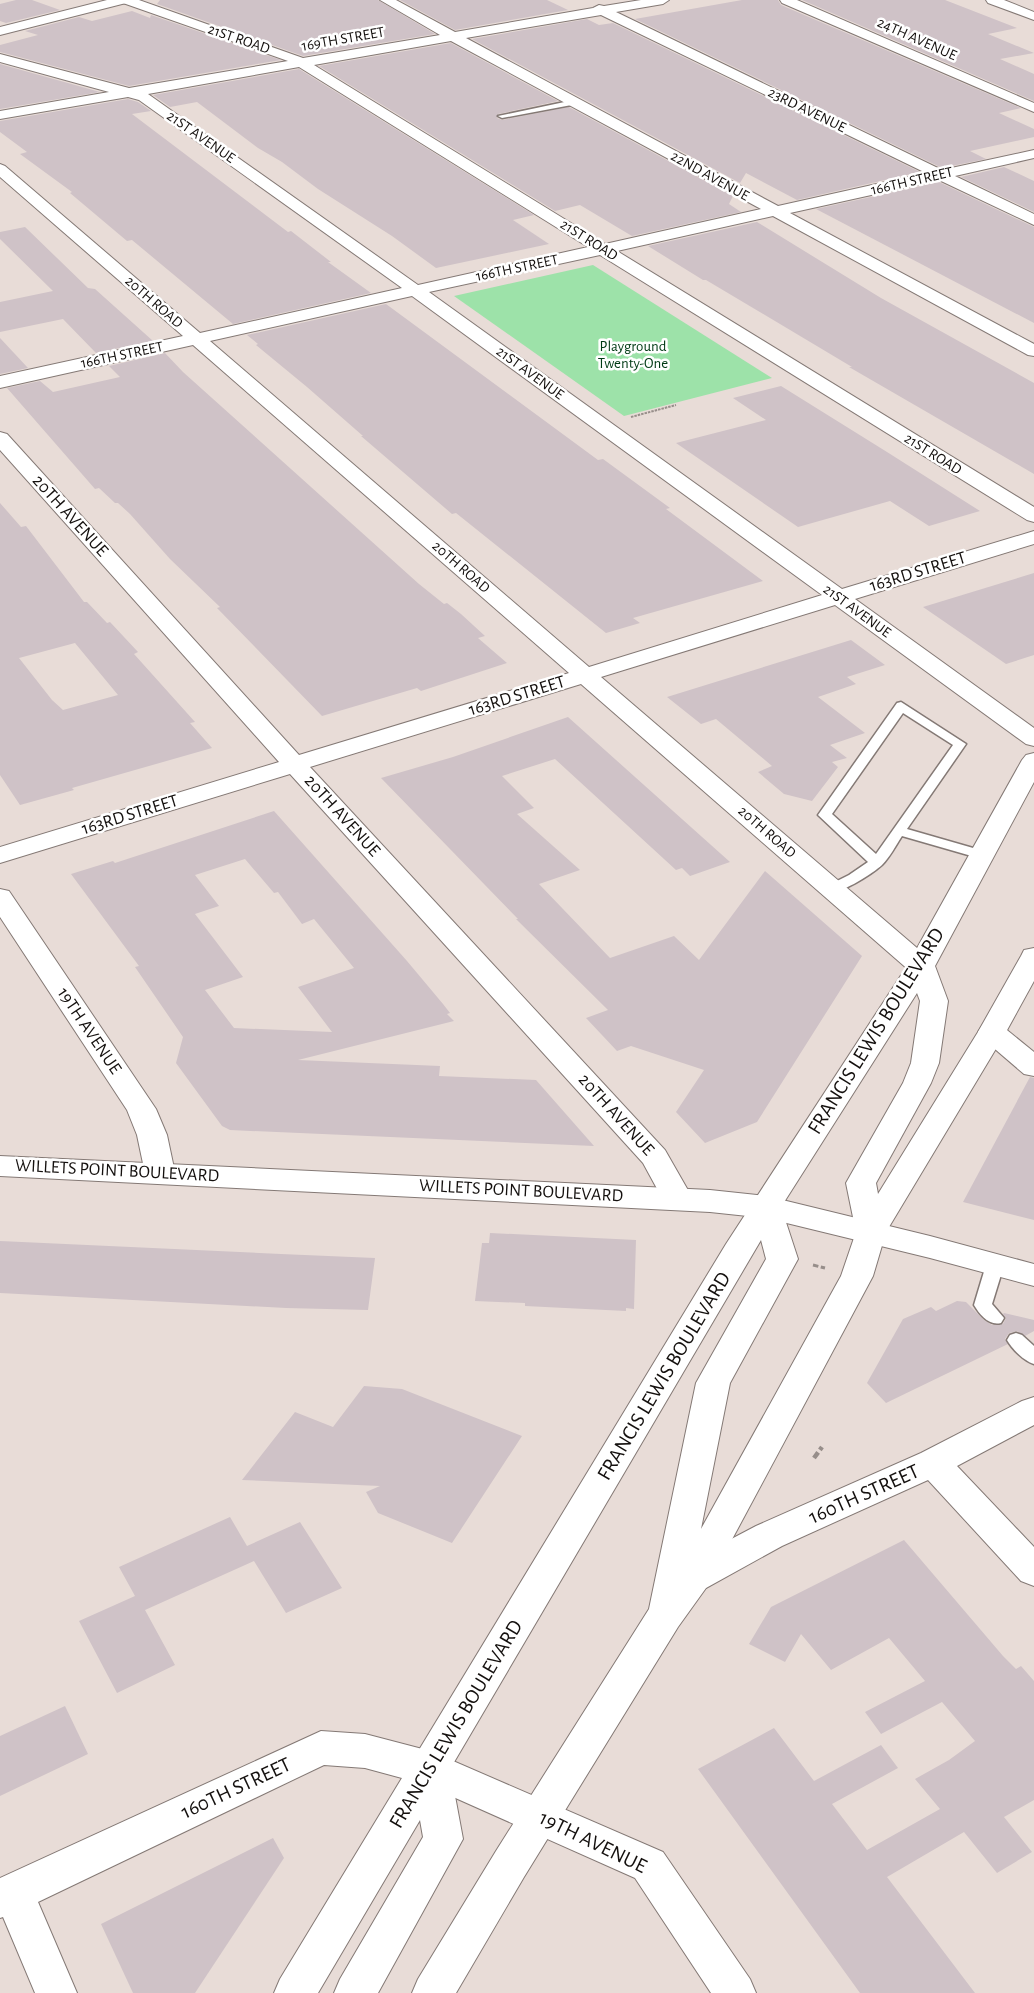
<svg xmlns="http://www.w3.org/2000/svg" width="1034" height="1993" viewBox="0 0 1034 1993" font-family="'Alegreya Sans',sans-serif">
  <rect width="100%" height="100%" fill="#e8dcd7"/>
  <path fill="#9de2a9" d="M593 265 772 378 624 416 454 296Z"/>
  <g fill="#cfc2c7" fill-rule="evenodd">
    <path d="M16 0H32L60 10 6 23 0 21V4Z"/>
    <path d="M160 0H378L435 34 303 56 157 4Z"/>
    <path d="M400 0H547L568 10 455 30Z"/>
    <path d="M742 0H778L781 5 1021 108 999 113 1034 129V137L970 151 986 159 942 168 635 19Z"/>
    <path d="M802 0H945L1017 28 988 34 1034 53 1000 59 1034 74V101Z"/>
    <path d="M132 11 150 18 151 15 281 60 129 86 0 52V45L38 35 25 31 79 17 92 21Z"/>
    <path d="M587 19 599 25 613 23 920 172 797 200 746 173 740 183 472 39Z"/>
    <path d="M451 43 558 101 498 114 497 118 502 120 569 107 733 196 729 204 741 212 632 236 580 205 555 211 319 66Z"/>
    <path d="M0 64 100 92 0 109Z"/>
    <path d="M299 69 534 215 513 220 549 244 436 268 392 236 318 189 282 162 258 148 197 102 170 107 153 95Z"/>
    <path d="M128 99 138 102 151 111 132 114 288 232 291 231 331 262H328L371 293 233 324 132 240 127 241 70 193 72 192 20 154 27 152 0 132V121Z"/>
    <path d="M1004 167 1034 181V212L961 177Z"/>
    <path d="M939 182 1034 227V323L816 209Z"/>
    <path d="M757 222 881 298 1034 383V474L849 367H852L706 280H703L648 246Z"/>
    <path d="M25 227 88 288 95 289 153 341 96 353 63 319 0 332V302L53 291 0 239V232Z"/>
    <path d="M386 304 598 460 603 459 670 508 666 509 763 581 633 618 640 623 606 633 456 513 452 514 361 436H363L307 387 256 345 258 344 247 335Z"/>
    <path d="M0 338 28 368 0 374Z"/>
    <path d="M165 353 183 372 419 584 444 604 447 603 461 614 485 636 478 638 507 663 421 691 417 688 322 716 217 608 220 607 170 559 130 514 118 503H115L99 488 95 489 7 388 40 381 53 392 120 377 109 366Z"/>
    <path d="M781 386 887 452 980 511 929 526 890 501 798 527 676 443 766 420 733 398Z"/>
    <path d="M0 503 21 527 26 526 84 602H87L107 623 110 622 138 652 134 654 195 722 190 723 212 748 72 788 74 790 20 805 0 775ZM75 643 118 695 63 710 52 700 19 658Z"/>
    <path d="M1034 573V655L1006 664 923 607Z"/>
    <path d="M851 640 885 665 847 677 856 684 818 697 865 733 830 745 847 758 832 762 838 767 812 801 784 794 758 772 772 766 716 719 701 724 667 697Z"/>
    <path d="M568 717 730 862 690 876 682 868 676 870 555 759 502 776 534 808 517 814 580 870 539 884 610 958 674 936 699 960 765 871 862 956 757 1122 705 1143 676 1112 704 1070 631 1046 617 1051 586 1018 608 1010 516 919H518L381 778 453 757Z"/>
    <path d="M274 811 407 961 443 1004 450 1013 447 1014 454 1021 298 1060 440 1066 439 1076 536 1080 594 1146 230 1130 222 1126 176 1063 183 1037 135 967 139 966 71 874 113 861 115 863ZM245 859 274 893 278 892 302 924 314 919 354 968 298 987 332 1032 234 1028 205 990 243 977 195 914 219 906 195 875Z"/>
    <path d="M1030 1077 1034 1078V1220L963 1202Z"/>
    <path d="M490 1233 636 1240 634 1309 626 1308V1311L525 1306V1303L475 1301 482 1243H489Z"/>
    <path d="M0 1241 281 1254 375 1258 368 1310 286 1308 0 1293Z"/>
    <path d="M957 1301 966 1302 984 1320 992 1325 1003 1324 1006 1318 1003 1314 1004 1313 1034 1320V1331L1025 1336 1017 1331 1009 1333 1005 1339 1008 1344 886 1403 867 1383 903 1319 931 1307 936 1311Z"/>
    <path d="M364 1386 402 1389 522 1436 452 1543 378 1513 366 1492 380 1486 242 1480 295 1412 333 1427Z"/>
    <path d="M230 1517 247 1546 300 1522 342 1588 286 1613 254 1561 145 1610 175 1665 117 1693 79 1621 135 1596 119 1567Z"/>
    <path d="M904 1540 1003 1656 1016 1669 1021 1666 1034 1681V1800L1004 1817 1032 1852 997 1873 964 1832 887 1877 975 1993H860L698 1769 774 1728 814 1781 881 1745 898 1768 832 1804 867 1850 940 1809 915 1779 949 1760 975 1741 942 1702 881 1734 865 1712 925 1681 889 1638 831 1670 801 1634 785 1662 749 1644 771 1607Z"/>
    <path d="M65 1706 88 1754 0 1796V1736Z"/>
    <path d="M273 1838 284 1858 195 1993H133L101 1924Z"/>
  </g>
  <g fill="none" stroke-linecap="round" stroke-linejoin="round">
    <g stroke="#847975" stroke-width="3">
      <g id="service">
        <path d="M574 100 578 102 577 104 502 118 498 116Z"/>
        <path d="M901 702 966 744 907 829 987 852 989 855 982 859 902 836C896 845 890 857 882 865 872 874 840 895 827 892L825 889 827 886 849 875 868 862 818 815 897 703ZM903 713 953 745 876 854 832 814Z"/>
        <path d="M995 1259 1001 1261 1004 1265 992 1304 1004 1318 1001 1323C989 1326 980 1315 974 1305L986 1265 989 1261Z"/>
        <path d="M1016 1333 1022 1335 1034 1346V1364C1024 1361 1012 1349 1007 1340L1010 1335Z"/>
      </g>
    </g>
    <g stroke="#847975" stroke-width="2">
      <g id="minor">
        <path d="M121 0H139L303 58 440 35 380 0H396L455 32 593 8 599 5 604 6 641 0H669L663 4 616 12 942 170 1034 150V158L955 176 1034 214V225L939 180 790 213 1034 344V356L1028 355 773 216 617 251 1034 507V522L1027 520 600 255 429 292 842 589 1034 531V544L855 599 1034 728V746L1026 744 835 605 601 677 931 960 935 966 931 972 921 974 911 972 581 684 310 767 665 1150 693 1199 689 1207 678 1210 667 1207 643 1163 290 774 0 863V847L279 762 0 450V432L7 434 299 755 569 673 193 345 0 388V376L183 336 0 177V164L5 166 200 333 402 288 139 100 128 97 0 119V111L109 92 0 62V54L129 88 288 61 123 3ZM601 15 926 173 778 206 466 38ZM451 41 761 209 605 244 314 65ZM299 67 588 247 418 285 148 94ZM412 296 423 304 822 595 589 667 210 341Z"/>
        <path d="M780 0H797L1034 103V112L782 3Z"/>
        <path d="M986 0H1004L1034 12V20L988 3Z"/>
        <path d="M0 889 9 891 156 1109 167 1135 175 1173 171 1180 160 1183 149 1180 145 1173 137 1135 127 1110 0 917Z"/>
        <path d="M992 1023 1002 1026 1034 1052V1076L1024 1074 982 1038 978 1032 982 1026Z"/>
        <path d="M321 1731 365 1734 430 1751 663 1852 750 1979 756 1993H711L635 1878 424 1784 365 1768 324 1765 38 1902 77 1993H35L3 1917 0 1918V1878Z"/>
      </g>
    </g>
    <g stroke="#847975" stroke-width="2">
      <g id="tertiary">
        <path d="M0 1156 710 1190 766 1196 930 1236 1034 1264V1286L930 1258 766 1218 710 1212 0 1176Z"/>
        <path d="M1034 1397V1425L957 1466 1034 1547V1586L1021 1581 928 1480 782 1546 706 1588 693 1592 680 1588 675 1577 680 1566 756 1526 921 1453 1022 1401Z"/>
      </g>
    </g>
    <g stroke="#847975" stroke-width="2">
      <path id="secondary" d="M107 0H128L126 3 0 35V27Z"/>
    </g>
    <g stroke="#847975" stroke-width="2">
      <path id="primary" d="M1034 753V782L935 966 948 1001 939 1063 931 1083 876 1183 878 1194 978 1032 1021 956 1024 950 1034 948V981L1006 1032 886 1232 873 1276 706 1588 678 1627 524 1877 456 1993H412L418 1979 496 1851 649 1609 696 1383 766 1259 761 1240 450 1769 463 1839 378 1993H334L340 1979 423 1837 420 1820 318 1993H274L280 1979 726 1244 907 966 1022 760 1026 755ZM917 993 920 1001 911 1063 903 1083 846 1183 856 1232 841 1276 701 1529 730 1383 798 1259 781 1207Z"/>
    </g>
    <path stroke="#978e8a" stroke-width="2" stroke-dasharray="2.5 1" stroke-linecap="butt" d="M631 417 676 405"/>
    <path stroke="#978e8a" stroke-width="3" stroke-dasharray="5.5 2.5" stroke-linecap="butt" d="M813 1265 825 1268"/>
    <path stroke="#978e8a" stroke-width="4.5" stroke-dasharray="7 3" stroke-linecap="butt" d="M814 1458 822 1447"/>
    <use href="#service" fill="#fff" fill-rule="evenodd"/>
    <use href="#minor" fill="#fff" fill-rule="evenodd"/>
    <use href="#tertiary" fill="#fff" fill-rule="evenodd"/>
    <use href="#secondary" fill="#fff" fill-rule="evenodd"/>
    <use href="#primary" fill="#fff" fill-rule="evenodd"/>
  </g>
  <g text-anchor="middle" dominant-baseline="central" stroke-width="5" stroke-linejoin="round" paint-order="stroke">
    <g font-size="15" fill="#14100e" stroke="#fff">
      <text transform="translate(239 39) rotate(19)">21ST ROAD</text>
      <text transform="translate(343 39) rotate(-10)">169TH STREET</text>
      <text transform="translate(917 39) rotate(24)">24TH AVENUE</text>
      <text transform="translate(807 110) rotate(26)">23RD AVENUE</text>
      <text transform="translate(201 137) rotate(35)">21ST AVENUE</text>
      <text transform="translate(710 176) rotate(29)">22ND AVENUE</text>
      <text transform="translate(912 181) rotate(-13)">166TH STREET</text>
      <text transform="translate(589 240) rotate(32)">21ST ROAD</text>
      <text transform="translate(517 268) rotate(-12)">166TH STREET</text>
      <text transform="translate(154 302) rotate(41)">20TH ROAD</text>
      <text transform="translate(122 355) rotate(-12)">166TH STREET</text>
      <text transform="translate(530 373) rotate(36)">21ST AVENUE</text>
      <text transform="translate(933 454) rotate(32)">21ST ROAD</text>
      <text transform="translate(461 567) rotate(41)">20TH ROAD</text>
      <text transform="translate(857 611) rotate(36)">21ST AVENUE</text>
      <text transform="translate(767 832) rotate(41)">20TH ROAD</text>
    </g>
    <g font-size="15" fill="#003a14" stroke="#fff">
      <text x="633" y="346">Playground<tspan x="633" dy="17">Twenty-One</tspan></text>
    </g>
    <g font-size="18" fill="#14100e" stroke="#fff">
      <text transform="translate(70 516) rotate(48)">20TH AVENUE</text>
      <text transform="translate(918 572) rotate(-17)">163RD STREET</text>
      <text transform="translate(517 696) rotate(-17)">163RD STREET</text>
      <text transform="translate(130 815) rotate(-17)">163RD STREET</text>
      <text transform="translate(342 816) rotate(48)">20TH AVENUE</text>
      <text transform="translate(89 1031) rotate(56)">19TH AVENUE</text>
      <text transform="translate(616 1115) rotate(48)">20TH AVENUE</text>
      <text transform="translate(117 1171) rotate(3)">WILLETS POINT BOULEVARD</text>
      <text transform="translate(521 1191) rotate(3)">WILLETS POINT BOULEVARD</text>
    </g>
    <g font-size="21" fill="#14100e" stroke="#fff">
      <text transform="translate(876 1031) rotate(-58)">FRANCIS LEWIS BOULEVARD</text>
      <text transform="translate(664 1376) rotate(-59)">FRANCIS LEWIS BOULEVARD</text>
      <text transform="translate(864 1494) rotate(-24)">160TH STREET</text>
      <text transform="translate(456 1724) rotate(-59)">FRANCIS LEWIS BOULEVARD</text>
      <text transform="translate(236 1788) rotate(-25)">160TH STREET</text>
      <text transform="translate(593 1842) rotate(26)">19TH AVENUE</text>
    </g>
  </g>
</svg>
